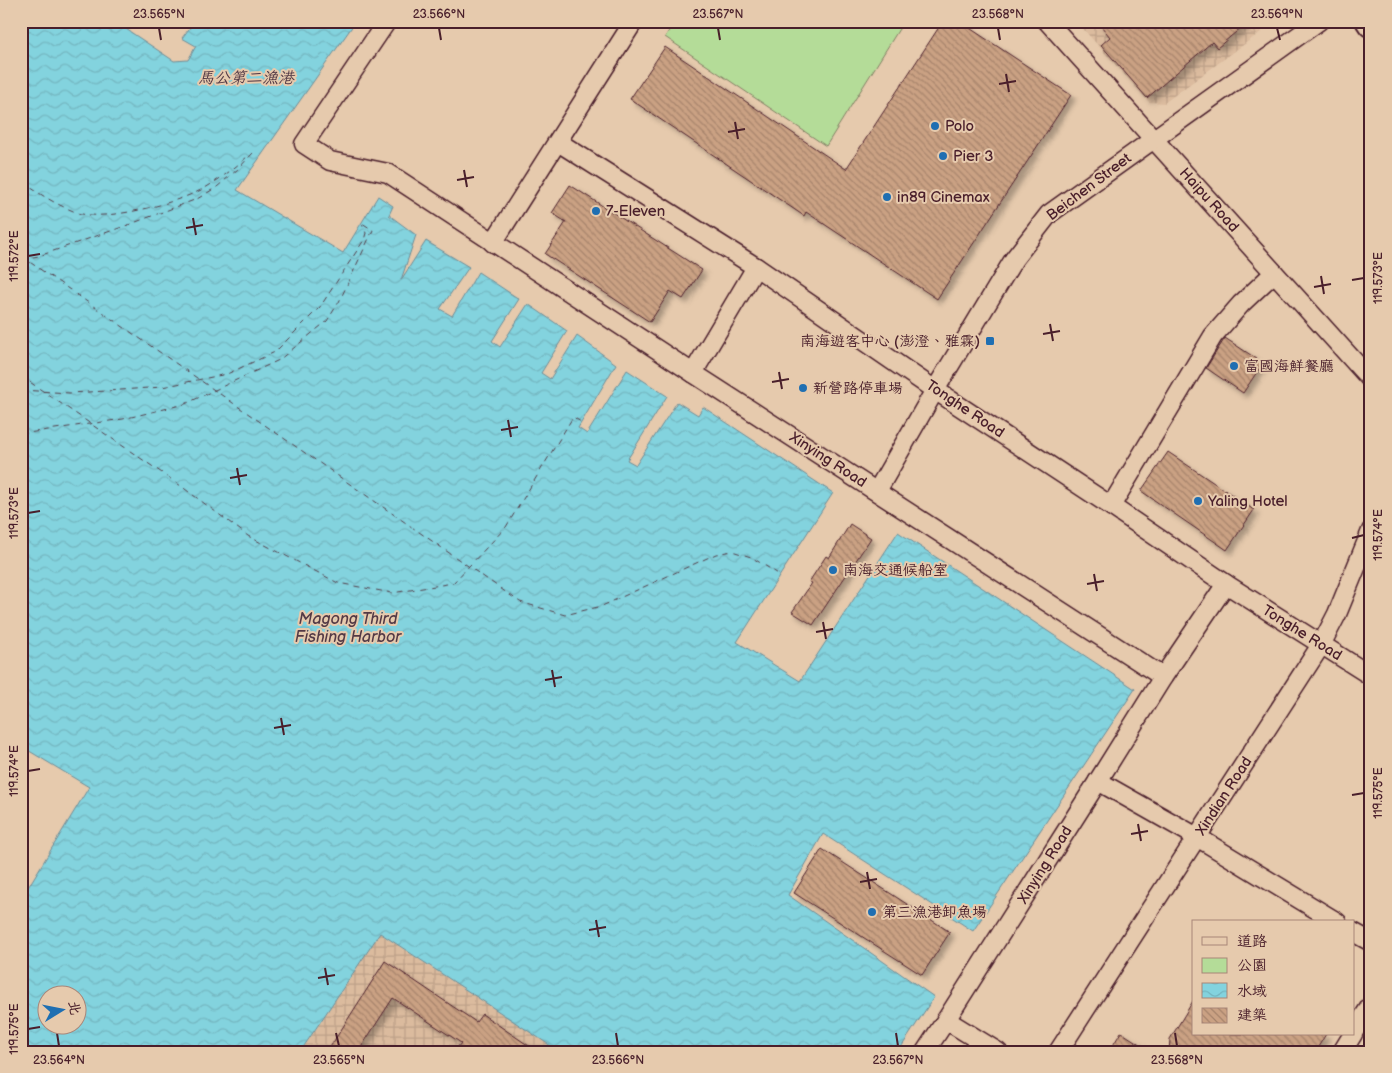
<svg xmlns="http://www.w3.org/2000/svg" width="1392" height="1073" viewBox="0 0 1392 1073" font-family="'Balsamiq Sans','LXGW WenKai TC',sans-serif">
  <defs>
    <pattern id="industrial-grid" width="8" height="8" patternUnits="userSpaceOnUse" patternTransform="scale(1.25)"><rect width="8" height="8" fill="#dbbb9e"/><path d="M0 4h8M4 0v8" fill="none" stroke="#bda088"/></pattern>
    <pattern id="water-waves" width="16" height="10" patternUnits="userSpaceOnUse" patternTransform="scale(1.25)"><rect width="16" height="10" fill="#83d3de"/><path d="M0 5q4-4 8 0t8 0" fill="none" stroke="#73b5bf"/></pattern>
    <pattern id="building-back-hatch" width="6" height="6" patternUnits="userSpaceOnUse" patternTransform="scale(1.25)"><rect width="6" height="6" fill="#caa183"/><path d="M-1 5l2 2M0 0l6 6M5-1l2 2" fill="none" stroke="#a6836b"/></pattern>
    <filter id="shadow"><feDropShadow dx="4.5" dy="4.5" stdDeviation="2.5" flood-color="#0004"/></filter>
  </defs>
  <rect width="100%" height="100%" fill="#e6caad"/>
  <filter id="ink" filterUnits="userSpaceOnUse"><feTurbulence type="fractalNoise" baseFrequency=".02" numOctaves="2"/><feDisplacementMap in="SourceGraphic" scale="10" xChannelSelector="R" yChannelSelector="G"/><feConvolveMatrix kernelMatrix="1 2 1 2 8 2 1 2 1" color-interpolation-filters="sRGB"/></filter>
  <g filter="url(#ink)">
    <g fill="url(#industrial-grid)">
      <path d="M1076 21H1276L1164 103 1149 102Z"/>
      <path d="M379 933 560 1052H301Z"/>
    </g>
    <path fill="#b4dc98" stroke="#7f7e62" d="M675 21H904L826 146 665 37Z"/>
    <path fill="url(#water-waves)" stroke="#6c8b96" fill-rule="evenodd" d="M21 21H114L174 61 188 60 196 46 182 38 195 21H356L237 190 343 253 378 196 393 206 389 215 416 235 401 280 426 241 469 267 440 309 452 316 478 272 519 299 492 341 500 347 528 304 567 331 541 373 550 379 577 336 616 364 578 428 587 434 627 370 667 396 627 460 636 465 677 402 698 415 703 407 833 493 737 642 800 681 898 532 1135 689 973 931 823 834 788 895 934 997 898 1052H560L380 933 300 1052H21V899L89 787 21 746ZM48 996H78V1026H48Z"/>
    <g fill="none" stroke-linecap="round" stroke-linejoin="round">
      <g stroke="#533a46" stroke-width="1" stroke-dasharray="6 5" stroke-linecap="butt">
        <path d="M21 181C37 192 53 203 71 210 74 211 78 214 82 214 112 220 177 203 205 188 220 179 235 168 248 156"/>
        <path d="M21 256 520 602 565 615 602 606 716 554 732 551 751 557 780 575"/>
        <path d="M21 259 39 256 128 225 197 199 217 187 238 169 253 153"/>
        <path d="M21 376 181 486 248 536 338 583 392 593 453 583 506 527 573 417 581 422"/>
        <path d="M21 390 69 393 107 391 162 387 227 374 275 352 320 307 364 240 366 233 362 224"/>
        <path d="M21 434 123 419 185 404 279 360 327 321 339 302 373 230 362 223"/>
      </g>
    </g>
    <g fill="url(#building-back-hatch)" stroke="#4a1f2b" filter="url(#shadow)">
      <path d="M943 21H959L1071 95 937 299 806 212 804 216 630 99 665 47 846 169Z"/>
      <path d="M1097 21H1249L1217 48 1212 42 1147 98 1101 45 1110 37Z"/>
      <path d="M570 185 702 270 683 299 670 291 650 322 545 254 566 222 552 213Z"/>
      <path d="M1225 338 1263 363 1243 393 1206 368Z"/>
      <path d="M1168 452 1254 510 1227 550 1141 491Z"/>
      <path d="M850 524 871 538 813 625 792 612 812 583 809 582 826 556 829 558Z"/>
      <path d="M822 849 950 932 922 975 794 893Z"/>
      <path d="M385 961 476 1022 482 1014 538 1052H454L461 1043 393 998 358 1052H327Z"/>
      <path d="M1193 1001V1034H1326L1315 1052H1169L1170 1039Z"/>
      <path d="M1121 1032 1152 1052H1109Z"/>
    </g>
    <g fill="none" stroke-linecap="round" stroke-linejoin="round">
      <g stroke="#4a1f2b" stroke-width="21">
        <g id="minor">
          <path d="M387 21 304 144 330 161 388 173 693 373 1163 677"/>
          <path d="M1047 21 1371 380"/>
          <path d="M558 142 756 267 935 390 1111 506 1226 584 1371 676"/>
          <path d="M493 243 634 21"/>
          <path d="M693 373 756 267"/>
          <path d="M877 491 935 390 1014 259 1049 214 1319 21"/>
          <path d="M1111 506 1213 336 1241 304 1274 273"/>
          <path d="M1098 781 1197 837 1337 922"/>
          <path d="M1353 932 1371 942"/>
          <path d="M946 1020 998 1052"/>
          <path d="M1353 1033 1371 1005"/>
          <path d="M925 1052 946 1020 1098 781 1163 677 1226 584"/>
          <path d="M1058 1052 1321 645 1337 614 1371 531"/>
          <path d="M1342 1052 1353 1034"/>
        </g>
      </g>
      <g stroke="#4a1f2b" stroke-width="29">
        <path id="secondary" d="M1369 21 1371 24"/>
      </g>
      <use href="#minor" stroke="#e6caad" stroke-width="18"/>
      <use href="#secondary" stroke="#e6caad" stroke-width="25"/>
    </g>
  </g>
  <path fill="none" stroke="#4a1f2b" stroke-width="2" d="M159 28 161 40M439 28 441 40M718 28 720 40M998 28 1000 40M1277 28 1280 40M1006 74 1009 92M999 84 1016 81M735 122 738 139M728 132 745 129M464 170 467 187M457 180 474 177M193 218 196 235M186 228 203 225M28 256 40 254M1321 276 1324 294M1352 280 1364 278M1314 287 1331 284M1050 324 1053 341M1043 334 1060 331M779 372 782 389M772 382 789 379M508 420 511 437M501 430 518 427M237 468 240 485M230 478 247 475M28 513 40 511M1352 538 1364 535M1094 574 1097 591M1087 584 1104 581M823 622 826 639M816 632 833 629M552 670 555 687M545 680 562 677M281 718 284 735M274 728 291 725M28 771 40 769M1352 795 1364 793M1138 824 1141 841M1131 834 1148 831M867 872 870 889M860 882 877 879M596 920 599 937M589 930 606 927M325 968 328 985M318 978 335 975M28 1029 40 1027M57 1033 59 1046M336 1033 339 1046M616 1033 618 1046M896 1033 898 1046M1175 1033 1177 1046"/>
  <g fill="#1f6fb2" stroke="#e6caad" stroke-width="2">
    <circle cx="935" cy="126" r="5"/>
    <circle cx="943" cy="156" r="5"/>
    <circle cx="887" cy="197" r="5"/>
    <circle cx="596" cy="211" r="5"/>
    <rect x="985" y="336" width="10" height="10" rx="2.5"/>
    <circle cx="1234" cy="366" r="5"/>
    <circle cx="803" cy="388" r="5"/>
    <circle cx="1198" cy="501" r="5"/>
    <circle cx="833" cy="570" r="5"/>
    <circle cx="872" cy="912" r="5"/>
  </g>
  <g text-anchor="middle" dominant-baseline="central" stroke-width="4" stroke-linejoin="round" paint-order="stroke">
    <g font-size="15" fill="#4a1f2b" stroke="#e6caad" text-anchor="start">
      <text x="945" y="126">Polo</text>
      <text x="953" y="156">Pier 3</text>
      <text x="897" y="197">in89 Cinemax</text>
      <text x="606" y="211">7-Eleven</text>
      <text x="980" y="341" text-anchor="end">南海遊客中心 (澎澄、雅霖)</text>
      <text x="1244" y="366">富國海鮮餐廳</text>
      <text x="813" y="388">新營路停車場</text>
      <text x="1208" y="501">Yaling Hotel</text>
      <text x="843" y="570">南海交通候船室</text>
      <text x="882" y="912">第三漁港卸魚場</text>
    </g>
    <g font-size="15" fill="#4a1f2b" stroke="#e6caad">
      <text transform="translate(1089 187) rotate(-37)">Beichen Street</text>
      <text transform="translate(1209 200) rotate(48)">Haipu Road</text>
      <text transform="translate(965 409) rotate(34)">Tonghe Road</text>
      <text transform="translate(828 460) rotate(33)">Xinying Road</text>
      <text transform="translate(1302 633) rotate(32)">Tonghe Road</text>
      <text transform="translate(1224 796) rotate(-57)">Xindian Road</text>
      <text transform="translate(1045 865) rotate(-58)">Xinying Road</text>
    </g>
    <g font-size="16" font-style="italic" fill="#533a46" stroke="#e6caad">
      <text x="246" y="78">馬公第二漁港</text>
      <text x="348" y="619">Magong Third<tspan x="348" dy="18">Fishing Harbor</tspan></text>
    </g>
  </g>
  <rect width="1392" height="1073" fill="none" stroke="#e6caad" stroke-width="55"/>
  <rect x="1192" y="920" width="162" height="115" fill="#e6caad" stroke="#a88679"/>
  <rect x="1202" y="937" width="25" height="8" fill="#e6caad" stroke="#a88679"/>
  <text x="1237" y="946" font-size="15" fill="#4a1f2b">道路</text>
  <rect x="1202" y="958" width="25" height="15" fill="#b4dc98" stroke="#a88679"/>
  <text x="1237" y="970" font-size="15" fill="#4a1f2b">公園</text>
  <rect x="1202" y="983" width="25" height="15" fill="url(#water-waves)" stroke="#a88679"/>
  <text x="1237" y="996" font-size="15" fill="#4a1f2b">水域</text>
  <rect x="1202" y="1008" width="25" height="15" fill="url(#building-back-hatch)" stroke="#a88679"/>
  <text x="1237" y="1020" font-size="15" fill="#4a1f2b">建築</text>
  <g transform="translate(62 1010) rotate(80)"><circle r="24" fill="#e6caad" stroke="#a88679"/>
  <path d="M0-4L9 19L0 12L-9 19Z" fill="#1f6fb2"/>
  <text y="-8" font-size="14" font-weight="bold" text-anchor="middle" fill="#4a1f2b">北</text>
  </g>
  <rect x="28" y="28" width="1336" height="1018" fill="none" stroke="#4a1f2b" stroke-width="2"/>
  <g font-size="12" text-anchor="middle" fill="#4a1f2b">
    <text x="159" y="18">23.565°N</text>
    <text x="439" y="18">23.566°N</text>
    <text x="718" y="18">23.567°N</text>
    <text x="998" y="18">23.568°N</text>
    <text x="1277" y="18">23.569°N</text>
    <text transform="translate(14 256) rotate(-90)" y="4">119.572°E</text>
    <text transform="translate(1378 278) rotate(-90)" y="4">119.573°E</text>
    <text transform="translate(14 513) rotate(-90)" y="4">119.573°E</text>
    <text transform="translate(1378 535) rotate(-90)" y="4">119.574°E</text>
    <text transform="translate(14 771) rotate(-90)" y="4">119.574°E</text>
    <text transform="translate(1378 793) rotate(-90)" y="4">119.575°E</text>
    <text transform="translate(14 1029) rotate(-90)" y="4">119.575°E</text>
    <text x="59" y="1064">23.564°N</text>
    <text x="339" y="1064">23.565°N</text>
    <text x="618" y="1064">23.566°N</text>
    <text x="898" y="1064">23.567°N</text>
    <text x="1177" y="1064">23.568°N</text>
  </g>
</svg>
